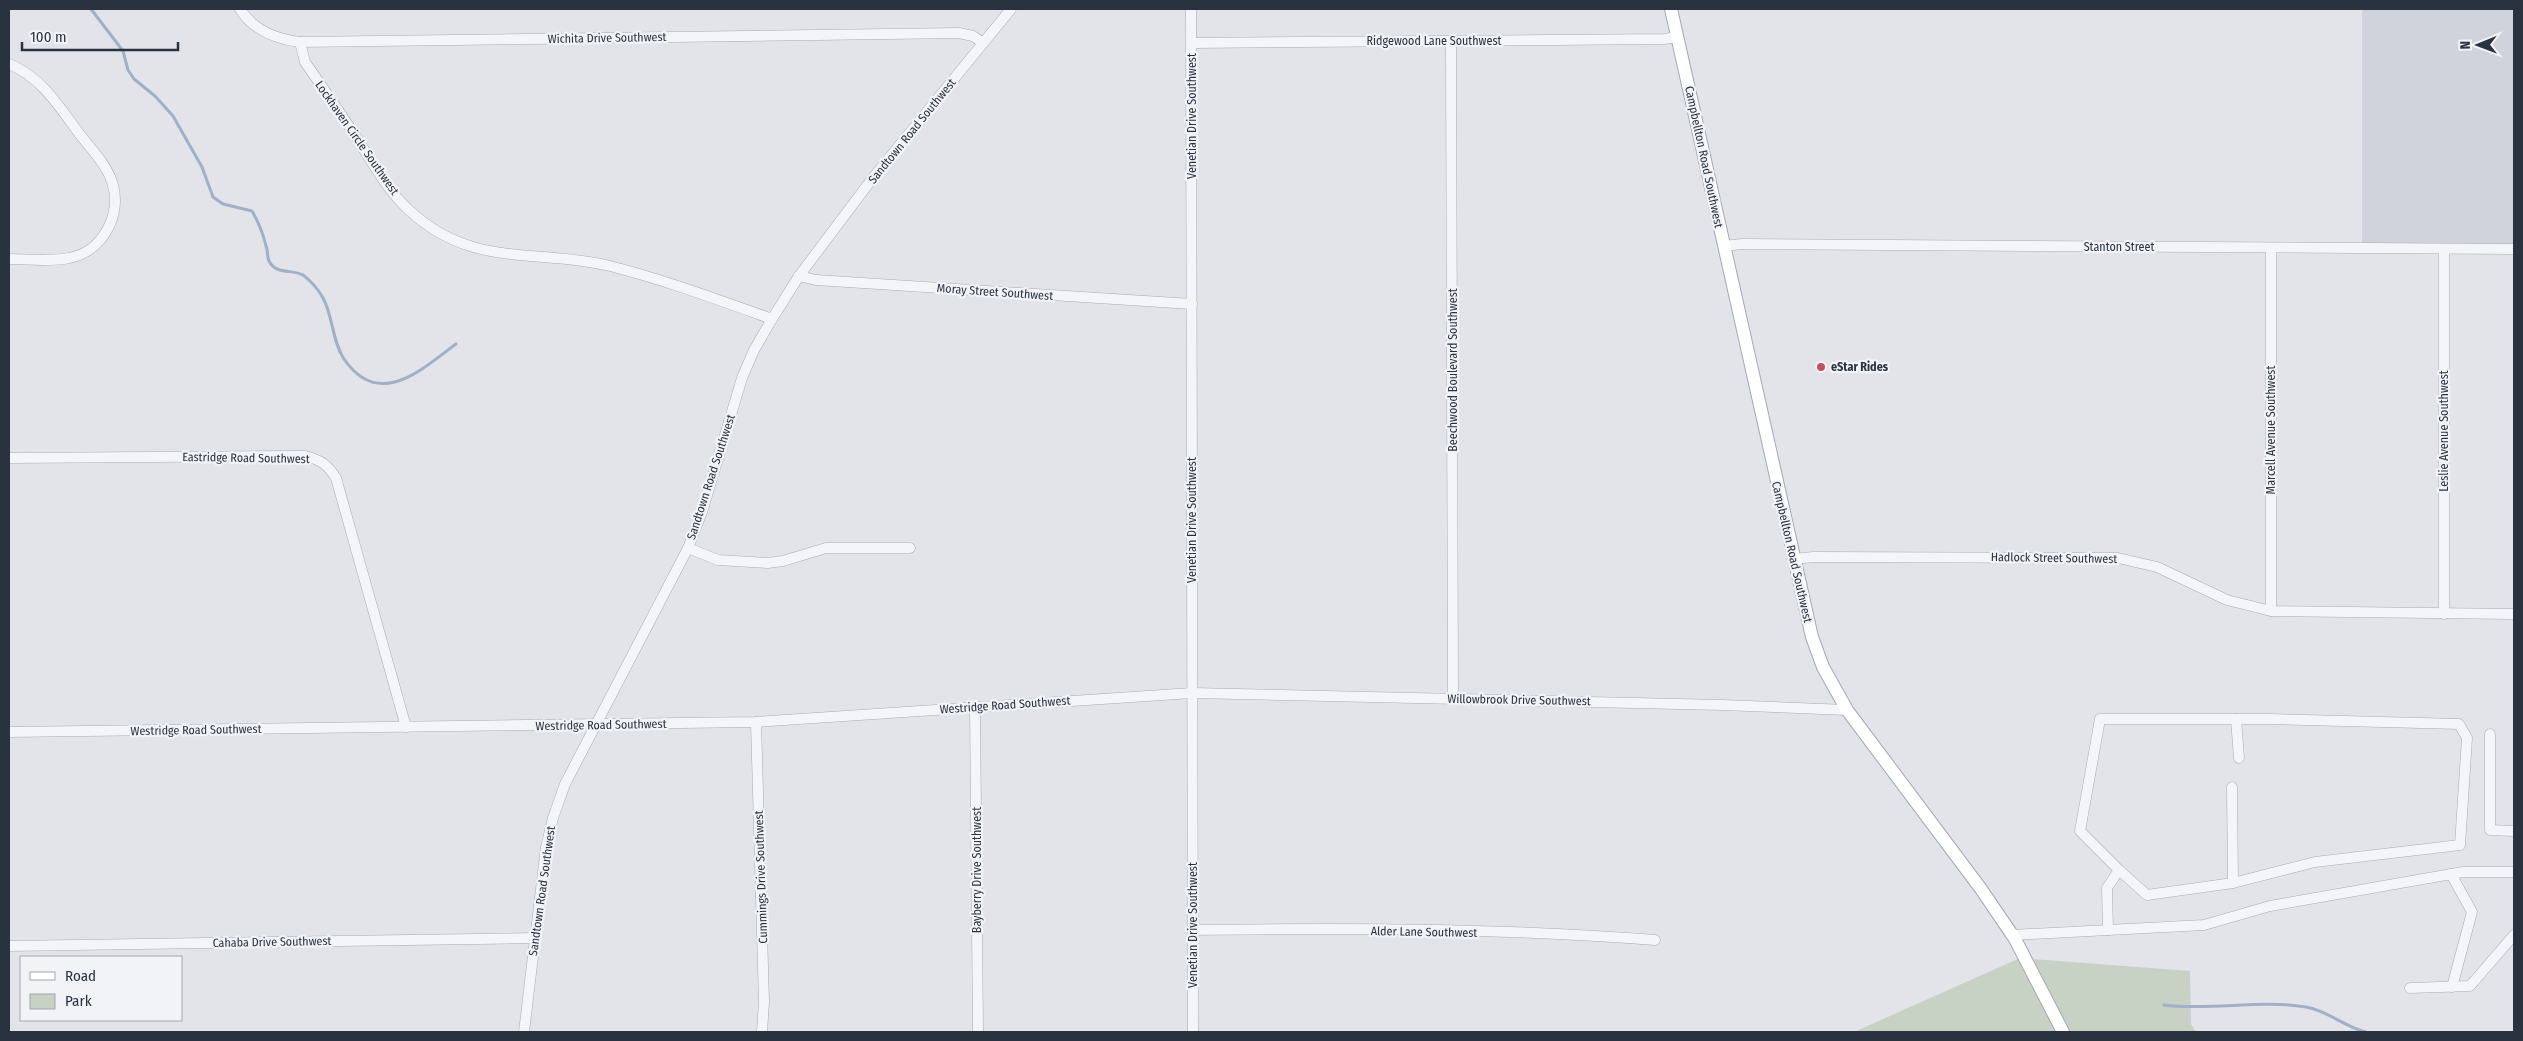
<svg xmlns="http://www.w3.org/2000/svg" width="2523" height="1041" viewBox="0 0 2523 1041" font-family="'Fira Sans Condensed',sans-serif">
  <rect width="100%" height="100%" fill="#e2e4e9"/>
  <path fill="#d0d3db" d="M2362 9H2514V250L2362 251Z"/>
  <path fill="#c7d2c4" d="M2020 958 2190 971 2191 1024 2196 1032H1854Z"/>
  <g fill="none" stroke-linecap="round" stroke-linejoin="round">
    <g stroke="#a0b0c6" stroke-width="3">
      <path d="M91 9 123 51 128 70 134 79 155 96 173 116 202 167 213 197 223 204 252 211C259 223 263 233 266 246 268 250 267 257 269 261 276 275 292 269 303 275 310 280 319 290 323 298 333 316 332 341 344 359 379 410 421 370 456 344"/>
      <path d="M2164 1005C2212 1011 2259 999 2306 1007 2329 1011 2344 1027 2366 1032"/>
    </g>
    <g stroke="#a7abb3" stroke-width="11">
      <g id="minor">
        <path d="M240 9C253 30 276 39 300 42L959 33 973 36 983 43"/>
        <path d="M1191 9 1193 1032"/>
        <path d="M1451 41 1453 699"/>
        <path d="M300 42 305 62C323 88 341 114 358 140 374 165 388 191 410 211 473 269 536 248 610 266 665 280 719 300 772 319"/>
        <path d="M1192 43 1664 39 1677 37"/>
        <path d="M9 64C41 77 58 105 78 132 89 147 106 163 112 182 123 213 103 252 69 258 51 262 28 259 9 259"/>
        <path d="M1724 246 1742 244 2514 249"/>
        <path d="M2444 249V614"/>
        <path d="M799 276 816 280 1192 304"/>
        <path d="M9 458 305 456C321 460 327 464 336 478L406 727"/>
        <path d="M688 548 718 560 768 563 783 561 826 548H910"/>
        <path d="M1793 559 1814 557 2118 558 2157 567 2227 600 2271 611 2514 614"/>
        <path d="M2271 611V248"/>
        <path d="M975 707 978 1032"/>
        <path d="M2236 719 2239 758"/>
        <path d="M756 722 764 1002 762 1032"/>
        <path d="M9 732 756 722 1192 693 1723 705 1847 710"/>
        <path d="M2490 734V830L2514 831"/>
        <path d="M2232 787 2233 883"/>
        <path d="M2451 874 2472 912 2452 987"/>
        <path d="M1193 930C1346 928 1501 928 1655 940"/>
        <path d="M2108 930 2107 888 2119 870 2147 895 2233 883 2315 862 2460 845 2467 738 2459 724 2271 719H2100L2080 831 2119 870"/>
        <path d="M2012 935 2204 925 2270 906 2463 872H2514"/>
        <path d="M9 946 535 938"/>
        <path d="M2410 988 2470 986 2514 935"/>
        <path d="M524 1032 546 847 553 818 565 784 688 548 702 512 742 378 754 350 772 319 799 276 872 179 1011 9"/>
      </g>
    </g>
    <g stroke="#a2a8b4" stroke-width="14">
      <path id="major" d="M1671 9 1812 637 1823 667 1847 710 1981 889 2015 939 2063 1032"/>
    </g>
    <use href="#minor" stroke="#f4f5f8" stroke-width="10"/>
    <use href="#major" stroke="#fff" stroke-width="12"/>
  </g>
  <circle fill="#c3525c" stroke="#f1f3f7" stroke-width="2" cx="1821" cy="367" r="5"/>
  <g text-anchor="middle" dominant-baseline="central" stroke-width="4.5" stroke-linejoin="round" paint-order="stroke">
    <g font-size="12" fill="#2b323f" stroke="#f1f3f7">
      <text transform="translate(607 38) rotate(-1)">Wichita Drive Southwest</text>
      <text x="1434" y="41">Ridgewood Lane Southwest</text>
      <text transform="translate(1192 116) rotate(-90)">Venetian Drive Southwest</text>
      <text transform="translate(912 131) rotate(-51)">Sandtown Road Southwest</text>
      <text transform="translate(357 138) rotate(55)">Lockhaven Circle Southwest</text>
      <text transform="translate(1704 157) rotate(78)">Campbellton Road Southwest</text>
      <text x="2119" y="247">Stanton Street</text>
      <text transform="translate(995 292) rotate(4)">Moray Street Southwest</text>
      <text transform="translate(1453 370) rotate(-90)">Beechwood Boulevard Southwest</text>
      <text transform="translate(2271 430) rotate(-90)">Marcell Avenue Southwest</text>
      <text transform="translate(2444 431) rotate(-90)">Leslie Avenue Southwest</text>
      <text transform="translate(246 458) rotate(1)">Eastridge Road Southwest</text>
      <text transform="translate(711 477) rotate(-72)">Sandtown Road Southwest</text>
      <text transform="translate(1192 520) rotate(-90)">Venetian Drive Southwest</text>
      <text transform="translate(1792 552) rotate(77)">Campbellton Road Southwest</text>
      <text transform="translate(2054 558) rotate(1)">Hadlock Street Southwest</text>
      <text transform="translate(1519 700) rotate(1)">Willowbrook Drive Southwest</text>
      <text transform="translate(1005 705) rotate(-4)">Westridge Road Southwest</text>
      <text transform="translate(601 725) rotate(-1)">Westridge Road Southwest</text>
      <text transform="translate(196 730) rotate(-1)">Westridge Road Southwest</text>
      <text transform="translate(977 870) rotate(-90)">Bayberry Drive Southwest</text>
      <text transform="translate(761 877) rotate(-92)">Cummings Drive Southwest</text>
      <text transform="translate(542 891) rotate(-82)">Sandtown Road Southwest</text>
      <text transform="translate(1193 925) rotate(-90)">Venetian Drive Southwest</text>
      <text transform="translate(1424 932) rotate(1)">Alder Lane Southwest</text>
      <text transform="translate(272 942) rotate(-1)">Cahaba Drive Southwest</text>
    </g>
    <g font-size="12" font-weight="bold" fill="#2b323f" stroke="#f1f3f7" text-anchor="start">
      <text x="1831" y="367">eStar Rides</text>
    </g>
  </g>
  <rect width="2523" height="1041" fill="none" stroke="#2b323f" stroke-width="20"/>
  <rect x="20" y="956" width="162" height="65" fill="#f1f3f7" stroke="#a2a6ad"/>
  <rect x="30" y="972" width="25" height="8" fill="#ffffff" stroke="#a2a6ad"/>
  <text x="65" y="981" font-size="15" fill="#2b323f">Road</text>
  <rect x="30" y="994" width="25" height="15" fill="#c7d2c4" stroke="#a2a6ad"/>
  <text x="65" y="1006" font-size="15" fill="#2b323f">Park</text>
  <g transform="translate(2478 45) rotate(269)" stroke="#f1f3f7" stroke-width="4" paint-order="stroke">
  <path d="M0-4L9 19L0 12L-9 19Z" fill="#2b323f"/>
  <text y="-8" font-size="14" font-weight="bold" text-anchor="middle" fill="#2b323f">N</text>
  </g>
  <path d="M22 42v8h156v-8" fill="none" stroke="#2b323f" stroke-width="2.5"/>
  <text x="30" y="42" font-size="15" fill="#2b323f" stroke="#f1f3f7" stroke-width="4" paint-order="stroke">100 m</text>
</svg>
